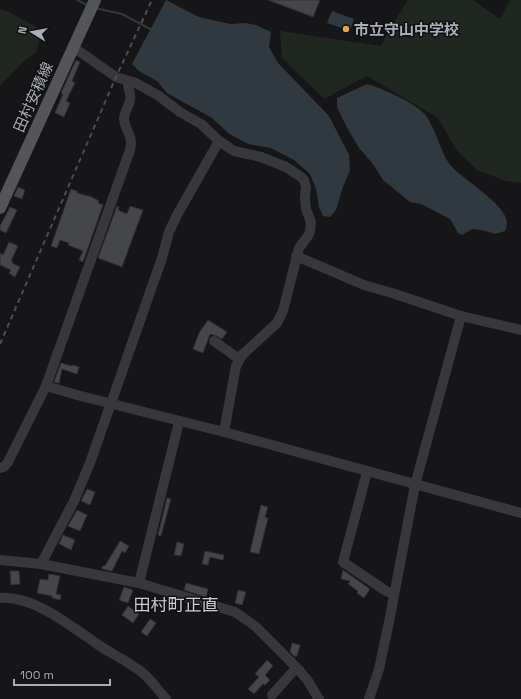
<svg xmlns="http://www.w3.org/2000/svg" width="521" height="699" font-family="'Space Grotesk','Noto Sans JP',sans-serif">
<rect width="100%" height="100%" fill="#161618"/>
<g fill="#202721">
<polygon points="408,0 473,0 500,19 510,0 521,0 521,183 506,181 477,170 457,151 438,118 367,76 324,99 282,58 280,31 381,46 391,27"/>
<polygon points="0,9 9,12 42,30 36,52 23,62 0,86"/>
</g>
<g fill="#30393f">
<polygon points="166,0 199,17 230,24 245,23 256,25 271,32 269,47 278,63 329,116 349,155 350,170 343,187 336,210 330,217 323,216 319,207 316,189 310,174 294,160 271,148 248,144 228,133 212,118 167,93 157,81 139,71 132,64"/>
<polygon points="332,11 354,19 350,31 327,23"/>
<path d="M 367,84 C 383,89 406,99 419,109 C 437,122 438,154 454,169 C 466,181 505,204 507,222 C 507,225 506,229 505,231 L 495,234 L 482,230 L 472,229 L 462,235 L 458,233 L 450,219 L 421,204 L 410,202 L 383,180 L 373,164 L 359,148 L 346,126 L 337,107 L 337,98 Z"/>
</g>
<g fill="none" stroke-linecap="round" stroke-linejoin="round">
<g stroke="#30393f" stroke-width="2">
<polyline points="77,0 87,5"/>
<polyline points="95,8 122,14 152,30"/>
</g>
</g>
<g fill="#45464a" stroke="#303033">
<polygon points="268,0 320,0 313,17"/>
<polygon points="76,60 80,62 72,81 75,83 66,101 70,103 64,117 55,113 63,94 61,93"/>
<polygon points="18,187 25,190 22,199 14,196"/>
<polygon points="71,189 77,191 77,193 92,197 99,201 98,203 103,205 83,262 79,260 83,251 68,245 69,243 60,240 57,248 51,246"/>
<polygon points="117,206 119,207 118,210 127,214 130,206 143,210 122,267 98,258"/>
<polygon points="10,207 17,210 6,233 0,230 0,226"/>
<polygon points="9,242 18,246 11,261 13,262 12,263 20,267 15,277 9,273 11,270 0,265 0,253 3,255"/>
<polygon points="208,320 227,332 222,339 217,336 210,334 203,353 193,349 199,333"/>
<polygon points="61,363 72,366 73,365 79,367 77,374 62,369 59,383 54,382"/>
<polygon points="87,489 95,492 90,505 81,501"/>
<polygon points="167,498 171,499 161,536 158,535"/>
<polygon points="261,505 268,507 265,517 268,518 259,554 250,552"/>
<polygon points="77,510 87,515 80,531 68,526"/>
<polygon points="63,535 75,540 71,550 59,544"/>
<polygon points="120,541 129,546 125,553 122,551 112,571 102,569 102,566 105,566"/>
<polygon points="177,542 184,544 181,556 174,555"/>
<polygon points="205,551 224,555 223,560 210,557 208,565 202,564"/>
<polygon points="343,570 370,589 364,598 357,593 358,591 348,584 350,581 341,579"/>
<polygon points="10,571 19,571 20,584 11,585"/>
<polygon points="49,574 60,576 56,594 61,595 60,600 52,598 52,596 37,593 40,579 48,580"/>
<polygon points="186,583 208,589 206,597 184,590"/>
<polygon points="124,587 133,590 128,603 119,600"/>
<polygon points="238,590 246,592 242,605 235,603"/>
<polygon points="128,606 139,614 133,623 122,615"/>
<polygon points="150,619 156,623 147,636 141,632"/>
<polygon points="292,643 300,645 297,656 294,656 290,652"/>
<polygon points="267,660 273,666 265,675 270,680 265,685 263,684 254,694 248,689 259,677 255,674"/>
</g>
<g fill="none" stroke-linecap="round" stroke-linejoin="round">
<g stroke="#37383c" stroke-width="10">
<polyline points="73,47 116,77 136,83 159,96 180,112 201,124 219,141 234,151 261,157 286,167 301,177 304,180 306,187 305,198 306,209 311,222 310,231 308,236 299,248 283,311 277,323 242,355 236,366 224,432"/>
<polyline points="296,256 364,285 395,294 461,316 521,330"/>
<polyline points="214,341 239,359"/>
<path d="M 46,386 L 130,150 C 134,136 125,131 124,119 C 124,112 129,107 130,100 C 132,94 127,88 128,82"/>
<polyline points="0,468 4,467 8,462 46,386 77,395 224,432 521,513"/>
<polyline points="367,472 343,562 386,591 394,594"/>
<polyline points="0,560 41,564 139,583 235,612 255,626 299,670 308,681 319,699"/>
<polyline points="41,564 74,501 90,463 162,258 169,232 177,215 219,141"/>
<polyline points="139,583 179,422"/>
<path d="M 0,598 C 34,595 73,628 100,646 C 114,655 131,663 144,674 C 152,681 159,691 166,699"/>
<polyline points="272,695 296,668"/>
<polyline points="369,699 379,669 389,622 415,485 461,316"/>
</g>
<polyline stroke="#54555b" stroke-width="12" points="0,208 95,0"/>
<polyline stroke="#4c4e53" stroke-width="2" stroke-dasharray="5 4" stroke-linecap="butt" points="0,344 116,77 152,0"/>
</g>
<circle fill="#e2a644" stroke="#111113" stroke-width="1.5" cx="346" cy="29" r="4"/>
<g text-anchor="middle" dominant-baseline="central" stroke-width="3" stroke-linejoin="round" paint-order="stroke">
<g font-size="15" font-weight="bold" fill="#a9aeb6" stroke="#111113" text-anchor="start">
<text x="354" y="29">市立守山中学校</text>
</g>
<g font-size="15" fill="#a9aeb6" stroke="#111113">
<text transform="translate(33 97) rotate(-66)">田村安積線</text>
</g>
<g font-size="17" fill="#cacdd3" stroke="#111113">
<text x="176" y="605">田村町正直</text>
</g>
</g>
<g transform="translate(32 32) rotate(281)" stroke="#111113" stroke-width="3" paint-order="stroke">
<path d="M0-3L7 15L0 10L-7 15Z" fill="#a9aeb6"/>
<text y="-6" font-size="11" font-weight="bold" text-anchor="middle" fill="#a9aeb6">N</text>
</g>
<path d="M14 679v6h96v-6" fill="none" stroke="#a9aeb6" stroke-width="2"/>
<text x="20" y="679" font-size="12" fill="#a9aeb6" stroke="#111113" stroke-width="3" paint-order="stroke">100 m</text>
</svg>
